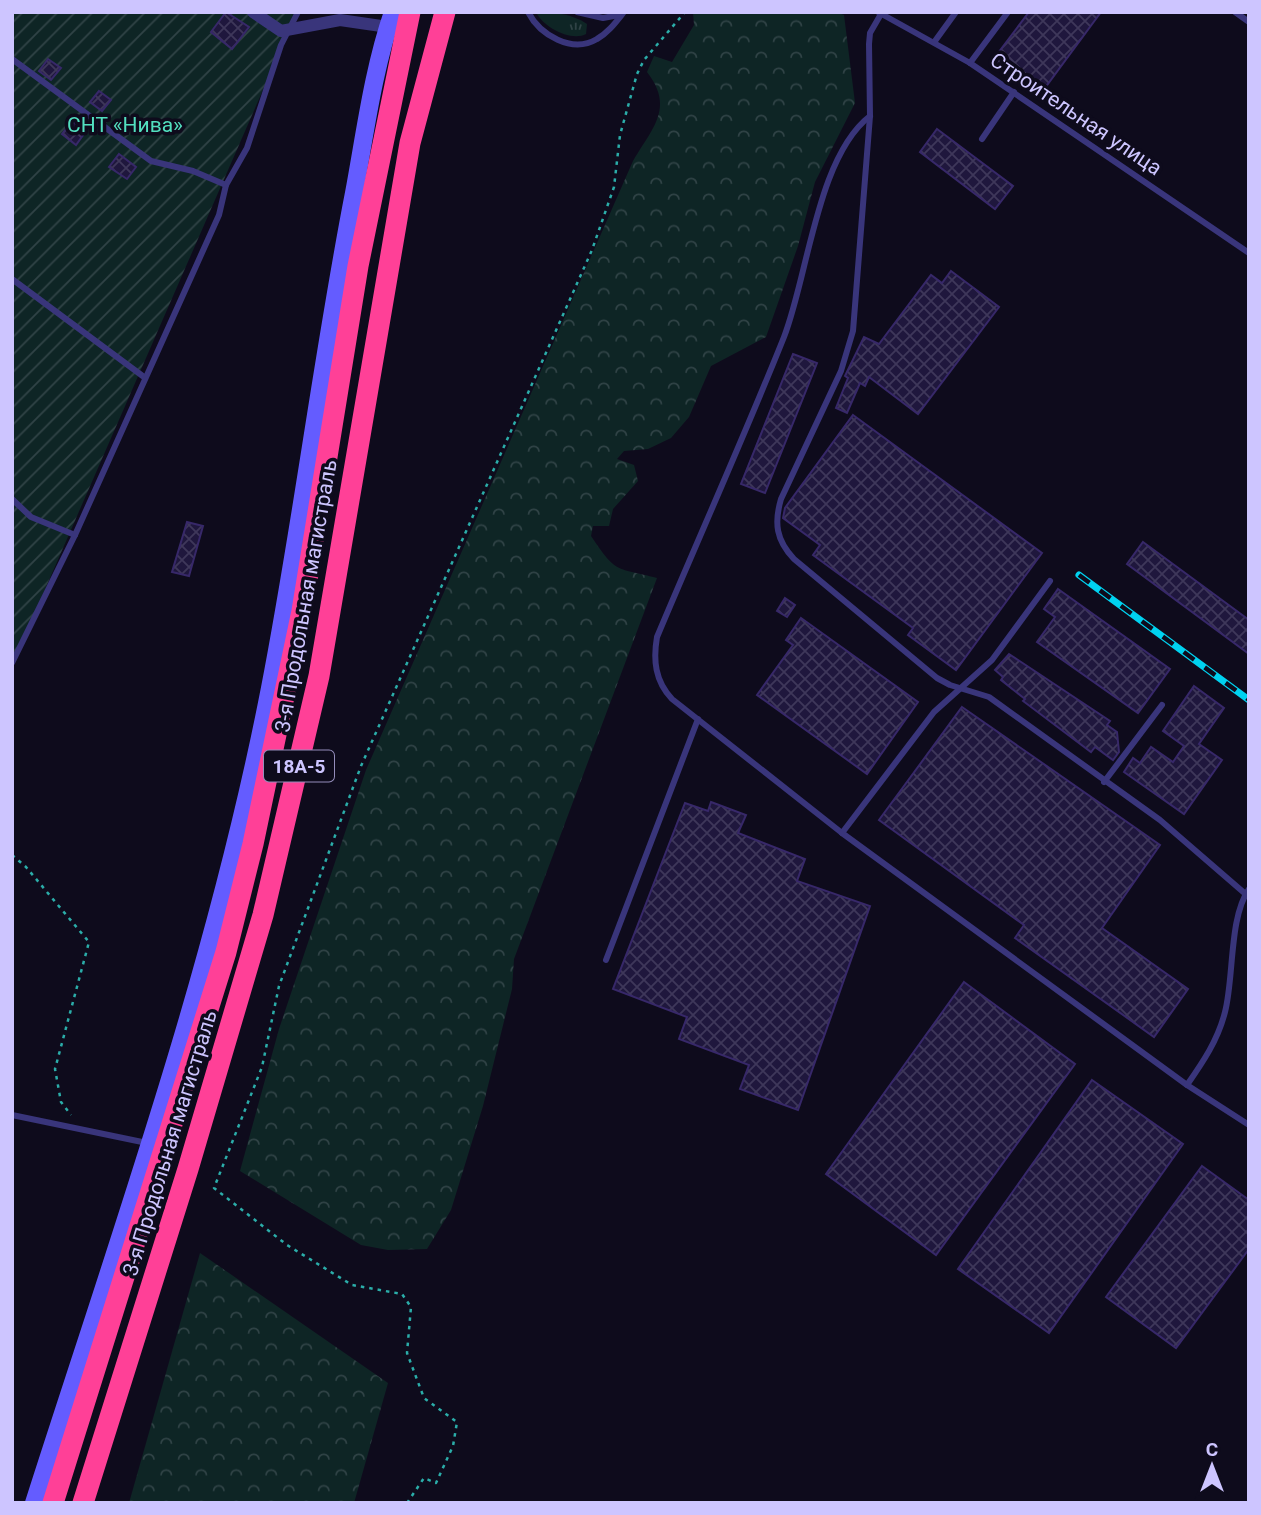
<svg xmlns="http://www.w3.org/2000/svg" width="1261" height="1515" font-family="Roboto,sans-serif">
<defs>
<pattern id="grass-tufts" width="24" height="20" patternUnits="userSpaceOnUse" patternTransform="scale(1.75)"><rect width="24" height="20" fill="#0e2525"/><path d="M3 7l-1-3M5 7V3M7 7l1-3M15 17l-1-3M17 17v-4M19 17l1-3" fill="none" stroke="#304346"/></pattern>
<pattern id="forest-crowns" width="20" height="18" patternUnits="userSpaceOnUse" patternTransform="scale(1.75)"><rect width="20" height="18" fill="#0e2525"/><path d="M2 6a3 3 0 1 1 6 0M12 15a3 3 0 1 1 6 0" fill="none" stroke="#304346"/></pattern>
<pattern id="garden-furrows" width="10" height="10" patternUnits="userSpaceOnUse" patternTransform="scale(1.75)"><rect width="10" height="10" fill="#0e2525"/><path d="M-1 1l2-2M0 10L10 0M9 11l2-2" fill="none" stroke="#304346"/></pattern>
<pattern id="building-cross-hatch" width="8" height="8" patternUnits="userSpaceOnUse" patternTransform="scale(1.75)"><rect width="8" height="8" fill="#1f173d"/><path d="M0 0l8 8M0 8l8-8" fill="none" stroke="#3e375a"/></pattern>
</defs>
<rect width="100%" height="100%" fill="#0e0b1c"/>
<path fill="url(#grass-tufts)" d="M 536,12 C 555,12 572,14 587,24 L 586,34 C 571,42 543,27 536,12 Z"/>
<g fill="url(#forest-crowns)">
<path d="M 693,12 L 836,12 L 844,15 L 855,103 L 815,182 L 798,246 L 766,337 L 711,366 L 689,417 L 671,438 L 648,449 L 624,451 L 617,459 L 634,465 L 638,481 L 613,509 L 609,526 L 593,526 L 591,536 C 617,575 616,567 657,578 L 514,959 L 512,989 L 483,1106 L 451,1210 L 427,1249 L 388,1250 L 361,1245 L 240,1171 L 279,1029 L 366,770 L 633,161 C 652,128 675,108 647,72 L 654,56 L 672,62 L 694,25 Z"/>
<polygon points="200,1253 388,1383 354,1503 129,1503"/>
</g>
<polygon fill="url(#garden-furrows)" points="12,12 297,12 12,665"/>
<g fill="url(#building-cross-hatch)" stroke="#372869" stroke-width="2">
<polygon points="226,12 249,27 232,49 211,32"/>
<polygon points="1029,12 1101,12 1039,96 992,61"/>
<polygon points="48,59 61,68 51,80 39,71"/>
<polygon points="99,91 111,100 102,111 90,102"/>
<polygon points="72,121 86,131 76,145 62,134"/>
<polygon points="937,129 1013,186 995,209 920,152"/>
<polygon points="119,154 136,167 127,179 109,167"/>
<polygon points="951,271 999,307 918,414 869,377 865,386 860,383 847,413 836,408 848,378 845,376 864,337 879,344 931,275 942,283"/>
<polygon points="793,354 817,363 765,493 741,484"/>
<polygon points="853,415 1042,553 956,670 908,635 913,628 813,555 820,545 783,518 785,508"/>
<polygon points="187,522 203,526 189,576 172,572"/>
<polygon points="1143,542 1249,620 1249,654 1127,564"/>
<polygon points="1058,589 1170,669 1138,713 1037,642 1055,617 1044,609"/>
<polygon points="785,598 795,605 787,617 777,611"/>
<polygon points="801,618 918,702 867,774 757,695 793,645 786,640"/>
<polygon points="1009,654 1110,721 1107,725 1117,732 1119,752 1113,760 1095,747 1091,752 1023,701 1025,699 1001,680 1003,677 995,670"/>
<polygon points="1194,686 1224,708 1199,744 1222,760 1184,814 1124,772 1133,758 1140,763 1151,747 1173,762 1184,746 1163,731"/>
<polygon points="962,707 1160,845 1102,928 1188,989 1154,1037 1015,938 1024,925 879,820"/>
<polygon points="711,802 746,815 738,833 805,859 797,881 870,906 798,1110 740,1089 749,1065 679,1039 687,1017 613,989 685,803 708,811"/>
<polygon points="964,982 1075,1064 936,1255 826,1174"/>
<polygon points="1092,1080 1183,1144 1049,1333 958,1269"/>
<polygon points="1202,1166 1249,1200 1249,1249 1176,1348 1106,1297"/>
</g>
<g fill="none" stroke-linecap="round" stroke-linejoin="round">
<g stroke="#2bada9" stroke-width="2.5" stroke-dasharray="3.5 5" stroke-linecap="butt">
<polyline points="12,855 26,867 89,942 55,1069 61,1102 71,1115"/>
<polyline points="407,1503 424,1478 436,1483 453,1446 457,1422 424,1398 407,1353 411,1307 402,1294 352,1285 287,1245 214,1188 262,1067 279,986 361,766 592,250 614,187 620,135 637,74 644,60 685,12"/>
</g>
<g stroke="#39357b" stroke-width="6">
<path d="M 528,12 C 540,35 572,54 597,39 C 608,33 616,22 624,12"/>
<polyline points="577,12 603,18 619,15"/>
<polyline points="878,12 970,63 1249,253"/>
<polyline points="1235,12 1249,22"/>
<path d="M 881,14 L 870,33 L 869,44 L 870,116 L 853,331 L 841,371 L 781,499 C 774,523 776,540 794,559 L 937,678 L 950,685 L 989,697 L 1160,820 L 1249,897"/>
<polyline points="935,41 956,12"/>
<polyline points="12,59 151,161 193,171 226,185"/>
<polyline points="970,63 1008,12"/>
<path d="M 870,116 C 817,157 808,276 784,337 C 744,437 699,537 657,637 C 653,660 655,681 672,699 L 842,833 L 1187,1085 L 1249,1125"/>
<polyline points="982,139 1014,92"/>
<polyline points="12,279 144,377"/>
<polyline points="12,499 31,517 75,535"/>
<polyline points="12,663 75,535 219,215 226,185 247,148 281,45 298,12"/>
<polyline points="1104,782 1162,705"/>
<polyline points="842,833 934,712 992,660 1050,581"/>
<polyline points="606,960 698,719"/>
<path d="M 1187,1085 C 1203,1062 1218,1040 1225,1012 C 1234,978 1229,917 1249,889"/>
<polyline points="12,1115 147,1143"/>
</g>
<polyline stroke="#39357b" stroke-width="12" points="253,12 281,31 340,20 388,27"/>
<path stroke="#645cff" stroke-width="18" d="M 34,1503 C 120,1234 216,966 270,688 C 302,523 322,357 354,193 C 365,134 373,70 393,12"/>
<g stroke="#ff4097" stroke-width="21">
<polyline points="53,1503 226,952 253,844 302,611 358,266 410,12"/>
<polyline points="83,1503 188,1169 263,915 319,676 410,143 445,12"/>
</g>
<g stroke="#00d2f0" stroke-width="7">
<polyline id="rail" points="1079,575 1249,700"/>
</g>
<use href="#rail" stroke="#0e0b1c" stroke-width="4.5" stroke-dasharray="13" stroke-linecap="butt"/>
</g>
<g text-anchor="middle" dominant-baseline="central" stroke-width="7" stroke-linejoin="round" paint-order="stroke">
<rect fill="#0e0b1c" stroke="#948dbb" stroke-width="2" x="264" y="750.5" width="70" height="31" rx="5"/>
<g font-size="19" font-weight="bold" fill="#cdc5ff">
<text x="299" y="766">18А-5</text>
</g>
<g font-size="21" fill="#cdc5ff" stroke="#0e0b1c">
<text transform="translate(1076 114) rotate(34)">Строительная улица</text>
<text transform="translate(306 596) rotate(-80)">3-я Продольная магистраль</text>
<text transform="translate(170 1143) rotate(-73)">3-я Продольная магистраль</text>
</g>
<g font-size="21" fill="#52dfbf" stroke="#0e0b1c">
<text x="125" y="125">СНТ «Нива»</text>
</g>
</g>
<rect width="1261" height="1515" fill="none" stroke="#cdc5ff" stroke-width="28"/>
<g transform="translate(1212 1466)" stroke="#0e0b1c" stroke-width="5" paint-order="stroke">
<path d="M0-5L12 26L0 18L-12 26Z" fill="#cdc5ff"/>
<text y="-10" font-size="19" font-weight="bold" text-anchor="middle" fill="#cdc5ff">С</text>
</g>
</svg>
